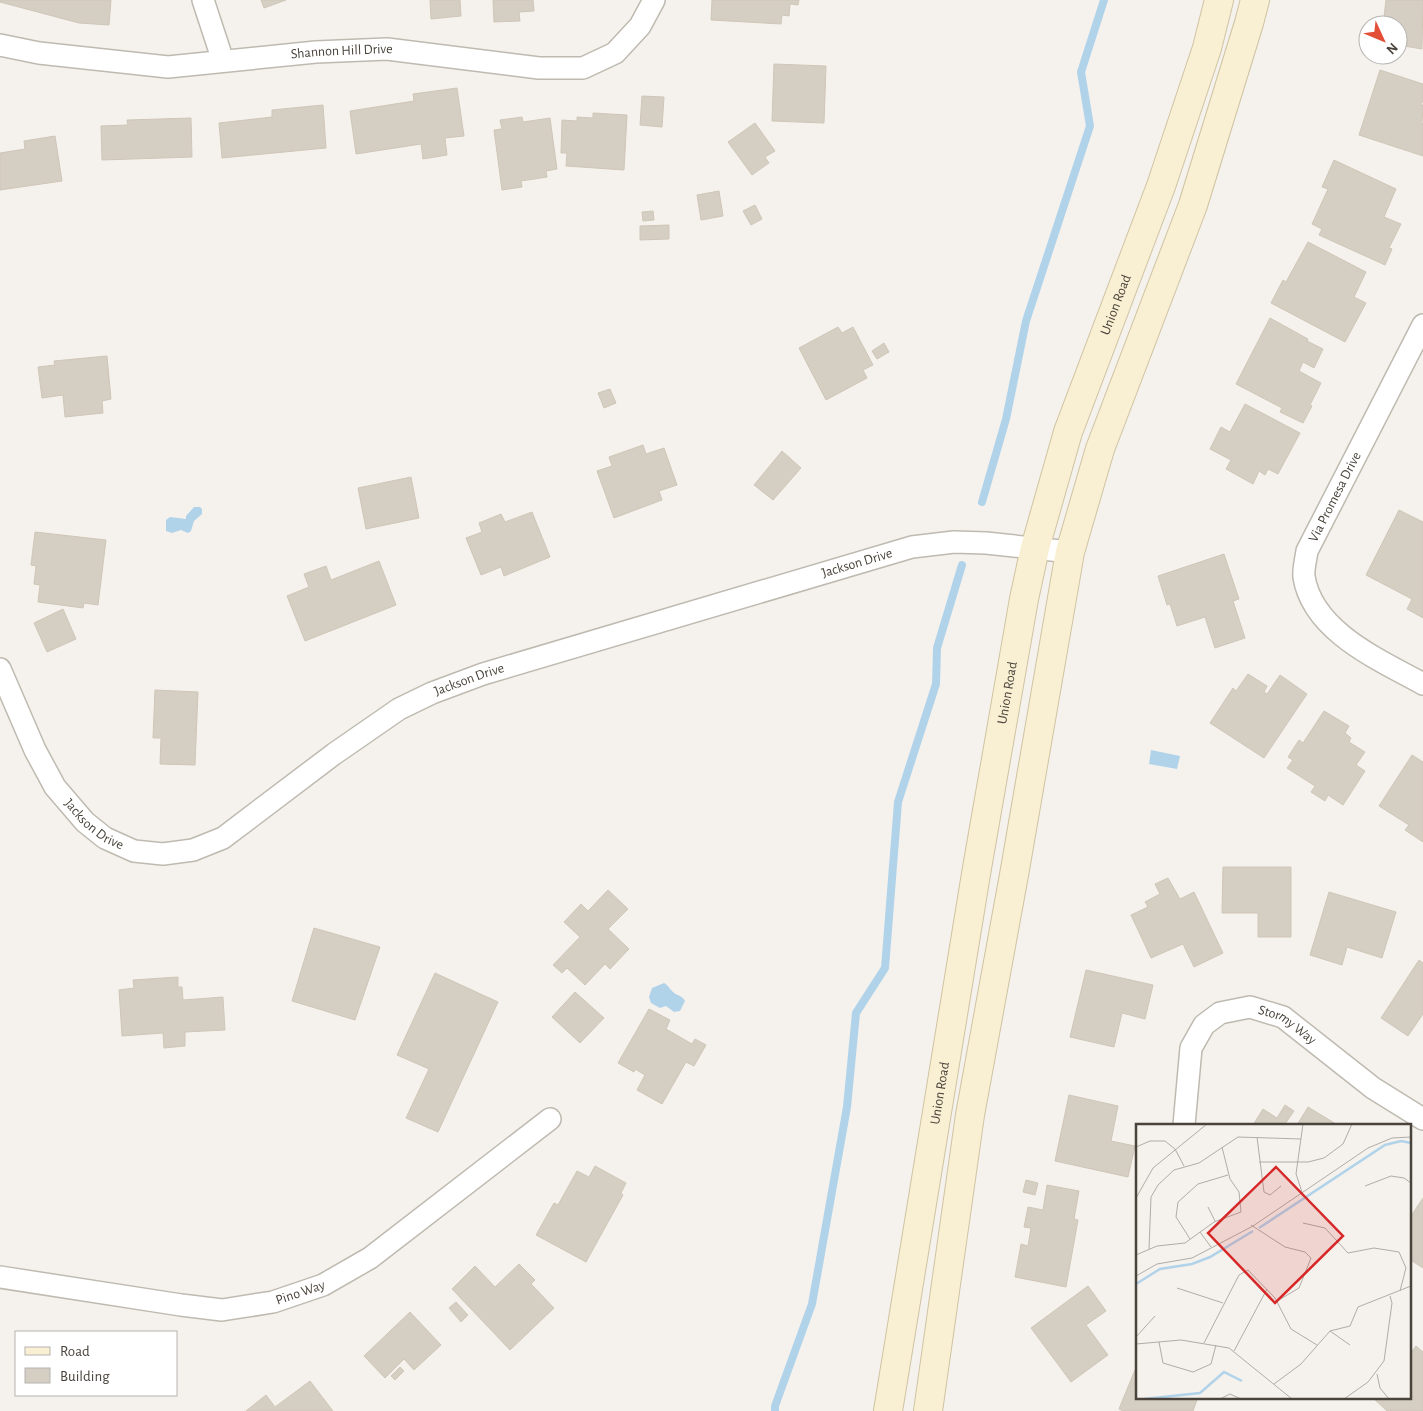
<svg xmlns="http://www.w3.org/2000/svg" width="1423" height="1411" font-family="'Alegreya Sans',sans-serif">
<rect width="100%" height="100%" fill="#f5f2ed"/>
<g fill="#b1d3ea">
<polygon points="194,507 200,507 202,509 202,514 194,521 191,531 188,533 181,530 172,533 166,531 166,520 170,517 186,519 186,516"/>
<polygon points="1151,750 1180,756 1177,769 1149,764"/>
<path d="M 664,983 C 668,985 669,988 673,992 C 677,996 682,995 685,1001 L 680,1011 L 674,1012 L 666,1006 L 660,1008 L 651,1003 L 649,997 L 652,988 Z"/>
</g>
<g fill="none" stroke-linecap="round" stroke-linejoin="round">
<g stroke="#b1d3ea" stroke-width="8">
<polyline points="982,502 1006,419 1026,321 1090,126 1081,72 1104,0"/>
<polyline points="775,1411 775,1406 812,1304 847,1107 856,1013 885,968 898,802 936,684 937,648 962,565"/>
</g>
</g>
<g fill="#d5cec3" stroke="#cfc6b7">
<polygon points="0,0 111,0 109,25 79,23 0,2"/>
<polygon points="261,0 286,0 264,8"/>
<polygon points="430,0 460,0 461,16 431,19"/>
<polygon points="493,0 533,0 534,11 519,12 520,21 494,22"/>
<polygon points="712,0 799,0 798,5 790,4 789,16 782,15 781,24 711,20"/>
<polygon points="1386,0 1423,0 1422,49 1398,45 1398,25 1383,25"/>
<polygon points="774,64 826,66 824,123 772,121"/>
<polygon points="1380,70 1423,84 1423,100 1421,105 1423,105 1422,123 1423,124 1423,156 1359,135"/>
<polygon points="457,88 464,136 445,138 447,155 423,159 421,144 356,154 350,111 414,101 413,94"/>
<polygon points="642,96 664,97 662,127 640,125"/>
<polygon points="323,105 326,148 222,158 219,123 272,117 272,110"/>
<polygon points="593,113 627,115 624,170 566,166 567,153 561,153 562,120 577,121 577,117 593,118"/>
<polygon points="522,117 523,122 550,118 557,169 546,171 547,177 521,181 522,187 502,190 494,130 502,129 500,120"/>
<polygon points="191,118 192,157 102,160 101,126 128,125 127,120"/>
<polygon points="755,123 775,151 765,157 769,163 752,175 728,142"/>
<polygon points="55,136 62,181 0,190 0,153 25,149 24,141"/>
<polygon points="1334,160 1396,189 1384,217 1401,224 1389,248 1392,249 1385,265 1319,235 1322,229 1312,224 1328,189 1322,187"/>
<polygon points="719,191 723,216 701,220 697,195"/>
<polygon points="755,205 762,219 751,225 743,211"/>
<polygon points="653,211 654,220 643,221 642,212"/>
<polygon points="669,225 669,239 640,240 640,226"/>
<polygon points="1308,242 1366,272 1354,297 1366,303 1345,342 1271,303 1283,280 1286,282"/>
<polygon points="1270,318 1308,339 1307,341 1323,349 1314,368 1303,362 1299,371 1321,383 1310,405 1312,406 1303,423 1280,412 1282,408 1236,384"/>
<polygon points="838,327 842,333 853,327 873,365 863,370 867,378 826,400 799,348"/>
<polygon points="884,343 889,352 877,359 872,351"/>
<polygon points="107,356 111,399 102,401 103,413 65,417 63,395 42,398 38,367 55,365 54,361"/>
<polygon points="610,389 616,403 604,408 598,393"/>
<polygon points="1245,404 1300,433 1278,474 1268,469 1265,475 1259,471 1253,484 1226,469 1231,460 1210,449 1221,427 1230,432"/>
<polygon points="643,445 646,454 664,448 677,485 659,491 662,500 614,518 597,471 612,466 609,457"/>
<polygon points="782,451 801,468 773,500 754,485"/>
<polygon points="411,477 419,518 366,529 358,488"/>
<polygon points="1399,510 1423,522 1423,618 1407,609 1412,599 1366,575"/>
<polygon points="532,512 550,557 504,576 501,567 481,575 466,538 482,532 479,523 501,514 505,522"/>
<polygon points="35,532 106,540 98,605 84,603 83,608 38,602 40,585 34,584 36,566 31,565"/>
<polygon points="1224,554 1239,599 1233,601 1245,638 1215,648 1205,617 1177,626 1170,604 1167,605 1158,576"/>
<polygon points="379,561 396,605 305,641 287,596 309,587 304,574 326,566 331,580"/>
<polygon points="63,609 76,639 47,652 34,623"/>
<polygon points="1248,674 1267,686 1264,692 1267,694 1280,675 1307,694 1264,758 1210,723 1233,688 1236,691"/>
<polygon points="155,690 198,692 195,765 160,764 161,738 153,738"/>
<polygon points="1324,711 1349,726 1345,733 1351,738 1349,742 1365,752 1356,765 1365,771 1343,805 1328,795 1325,801 1311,792 1315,786 1287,768 1293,760 1288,757 1299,740 1303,743"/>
<polygon points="1412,755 1423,762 1423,842 1405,830 1409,825 1379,806"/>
<polygon points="1223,867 1291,867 1291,937 1258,937 1258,913 1222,913"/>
<polygon points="1168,878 1180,899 1194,892 1223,953 1194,967 1183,944 1151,958 1131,915 1148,907 1145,902 1160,894 1155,884"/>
<polygon points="608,890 628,909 608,929 629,949 610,969 605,964 585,985 567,968 562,973 553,965 580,937 564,922 581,904 588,911"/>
<polygon points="1329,892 1396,912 1382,958 1347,947 1342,965 1310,955"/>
<polygon points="314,928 380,947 355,1020 292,1001"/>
<polygon points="1419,960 1423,963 1423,1014 1408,1036 1381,1018"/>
<polygon points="1086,970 1153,985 1145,1019 1122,1013 1114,1047 1070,1037"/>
<polygon points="435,973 498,1002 438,1132 406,1118 429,1069 397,1055"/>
<polygon points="178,977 178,987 182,987 183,1000 223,997 225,1030 185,1032 185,1046 164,1048 163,1033 122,1036 119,990 134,988 133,980"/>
<polygon points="575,992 604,1018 580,1043 552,1017"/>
<polygon points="649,1009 670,1020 666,1029 692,1044 695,1039 706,1045 694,1066 686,1062 662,1104 637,1090 645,1075 635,1069 634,1072 618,1063"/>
<polygon points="1069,1095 1118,1106 1111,1141 1135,1146 1128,1177 1055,1161"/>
<polygon points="1285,1105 1294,1111 1285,1124 1287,1125 1253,1125 1263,1109 1277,1118"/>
<polygon points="1308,1107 1336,1124 1336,1125 1297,1125"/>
<polygon points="595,1166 626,1183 621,1193 623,1195 586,1262 536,1235 554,1203 558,1205 577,1171 589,1177"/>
<polygon points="1026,1180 1038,1183 1035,1195 1023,1192"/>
<polygon points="1047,1185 1079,1191 1074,1219 1078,1220 1066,1287 1015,1277 1021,1244 1028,1246 1031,1228 1024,1227 1028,1207 1043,1210"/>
<polygon points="1423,1198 1423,1268 1409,1259 1409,1219"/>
<polygon points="519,1264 535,1280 531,1284 554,1308 510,1350 452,1289 475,1266 495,1287"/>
<polygon points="1088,1286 1106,1311 1086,1325 1108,1355 1071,1382 1031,1328"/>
<polygon points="456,1302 468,1315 461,1322 449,1308"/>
<polygon points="410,1312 441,1345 414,1370 404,1359 385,1378 364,1356"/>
<polygon points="1416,1346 1423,1352 1423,1411 1387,1411 1372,1397 1409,1397 1409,1355"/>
<polygon points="1137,1365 1137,1397 1198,1397 1193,1411 1123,1411 1119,1409"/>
<polygon points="400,1367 404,1371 395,1380 391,1376"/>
<polygon points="310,1381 333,1411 246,1411 266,1395 275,1407"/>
</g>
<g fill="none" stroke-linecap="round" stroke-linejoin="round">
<g stroke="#bfbab0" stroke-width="24">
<g id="street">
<polyline points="203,0 223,61"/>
<path id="s1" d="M 0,45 L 39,53 L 168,67 L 316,52 L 387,49 L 539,68 L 583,68 L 615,53 L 640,26 L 654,0"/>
<path d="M 1423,325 L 1307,551 C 1306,559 1303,569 1304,577 C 1313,632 1380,660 1423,684"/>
<path id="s2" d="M 0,669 L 35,750 L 55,787 L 85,822 L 105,838 L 134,851 L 163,854 L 193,850 L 223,838 L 334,754 L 399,709 L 432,693 L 483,674 L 912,547 L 954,542 L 986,543 L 1070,552"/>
<path id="s3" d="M 1184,1125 L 1191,1048 L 1204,1025 L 1220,1013 L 1250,1007 L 1283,1017 L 1373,1088 L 1423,1119"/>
<path id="s4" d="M 0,1277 L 181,1305 L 222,1310 L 273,1302 L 323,1285 L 370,1258 L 550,1119"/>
</g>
</g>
<g stroke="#cfc3a2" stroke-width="30">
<g id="secondary">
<path id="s5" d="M 888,1411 L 977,868 L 1024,599 L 1035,548 L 1068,432 L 1161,186 L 1207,48 L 1219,0"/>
<polyline points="928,1411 970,1115 1014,875 1070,552 1100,449 1193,205 1249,23 1255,0"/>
</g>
</g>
<use href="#street" stroke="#fff" stroke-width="21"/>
<use href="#secondary" stroke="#f9efd2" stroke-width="28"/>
</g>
<g text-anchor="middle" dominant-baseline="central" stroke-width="4.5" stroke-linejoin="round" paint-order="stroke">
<g font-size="14" fill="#49433b" stroke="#fff">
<text stroke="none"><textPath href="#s1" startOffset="344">Shannon Hill Drive</textPath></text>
<text stroke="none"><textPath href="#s5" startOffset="1132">Union Road</textPath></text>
<text transform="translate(1335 497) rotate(-63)">Via Promesa Drive</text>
<text stroke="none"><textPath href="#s2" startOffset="1025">Jackson Drive</textPath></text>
<text stroke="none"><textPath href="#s2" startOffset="620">Jackson Drive</textPath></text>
<text stroke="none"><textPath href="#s5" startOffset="728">Union Road</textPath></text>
<text stroke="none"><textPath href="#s2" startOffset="185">Jackson Drive</textPath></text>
<text stroke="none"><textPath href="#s3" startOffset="196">Stormy Way</textPath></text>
<text stroke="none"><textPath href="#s5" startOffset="322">Union Road</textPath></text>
<text stroke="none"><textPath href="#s4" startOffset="305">Pino Way</textPath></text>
</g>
</g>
<g transform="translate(1136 1124)">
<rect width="275" height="275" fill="#f5f2ed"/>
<path fill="none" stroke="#b1d3ea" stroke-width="2.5" d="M 123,104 L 249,21 L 265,17 L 275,19M 0,160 L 24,145 L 56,140 L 74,133 L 117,107M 8,275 L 64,269 L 88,248 L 106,257"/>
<path fill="none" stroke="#b0aca6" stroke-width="1" d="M 121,13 L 128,68 L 134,71 L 145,62M 0,23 L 14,17 L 29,17 L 39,25 L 48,42M 123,38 L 172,38 L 188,34 L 207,20 L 216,0M 229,62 L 255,52 L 268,54 L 275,59M 166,68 L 160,50 L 167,0M 0,74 L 17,44 L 71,0M 72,83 L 79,97M 167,99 L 189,104 L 212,129 L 238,124 L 263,128 L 270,144 L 264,167M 115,101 L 149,123 L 169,128 L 175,134 L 163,164 L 141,177M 64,108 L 75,123M 54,115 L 40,93 L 42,78 L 62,60 L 92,51M 13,125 L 15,73 L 22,61 L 38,46 L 63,39 L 102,13 L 165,15M 0,131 L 21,122 L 49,119 L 78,98 L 105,88 L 103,68 L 94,55 L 86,23M 0,152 L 21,140 L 56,134 L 117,102 L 232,24 L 256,14 L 275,13M 41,164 L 87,179M 194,207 L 214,221M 0,213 L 19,192M 23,218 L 27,239 L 57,248 L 75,240 L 80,221M 68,219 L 103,151 L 112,146 L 139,174 L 155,205 L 181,221M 0,220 L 45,216 L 93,224 L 156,275M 98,227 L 131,165M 241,250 L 244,264 L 253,275M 138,260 L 165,240 L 194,207 L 214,202 L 222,183 L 275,162M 84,275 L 94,270 L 105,275M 208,275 L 232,258 L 248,237 L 256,179 L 254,172"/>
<path fill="#d62828" fill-opacity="0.15" stroke="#d62828" stroke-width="2.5" d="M 140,43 L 207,112 L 139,179 L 72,109 Z"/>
<rect width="275" height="275" fill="none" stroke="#49433b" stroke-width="2.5"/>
</g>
<rect x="15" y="1331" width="162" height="65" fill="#ffffff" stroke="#b6b4b1"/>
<rect x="25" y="1347" width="25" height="8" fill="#f9efd2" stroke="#b6b4b1"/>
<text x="60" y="1356" font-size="15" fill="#49433b">Road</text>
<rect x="25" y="1368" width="25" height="15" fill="#d5cec3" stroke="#b6b4b1"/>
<text x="60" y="1381" font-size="15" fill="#49433b">Building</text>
<g transform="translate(1383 40) rotate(134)"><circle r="24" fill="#ffffff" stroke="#b6b4b1"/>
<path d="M0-4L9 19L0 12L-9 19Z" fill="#e34e36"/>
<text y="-8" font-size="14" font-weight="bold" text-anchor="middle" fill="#49433b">N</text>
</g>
</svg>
